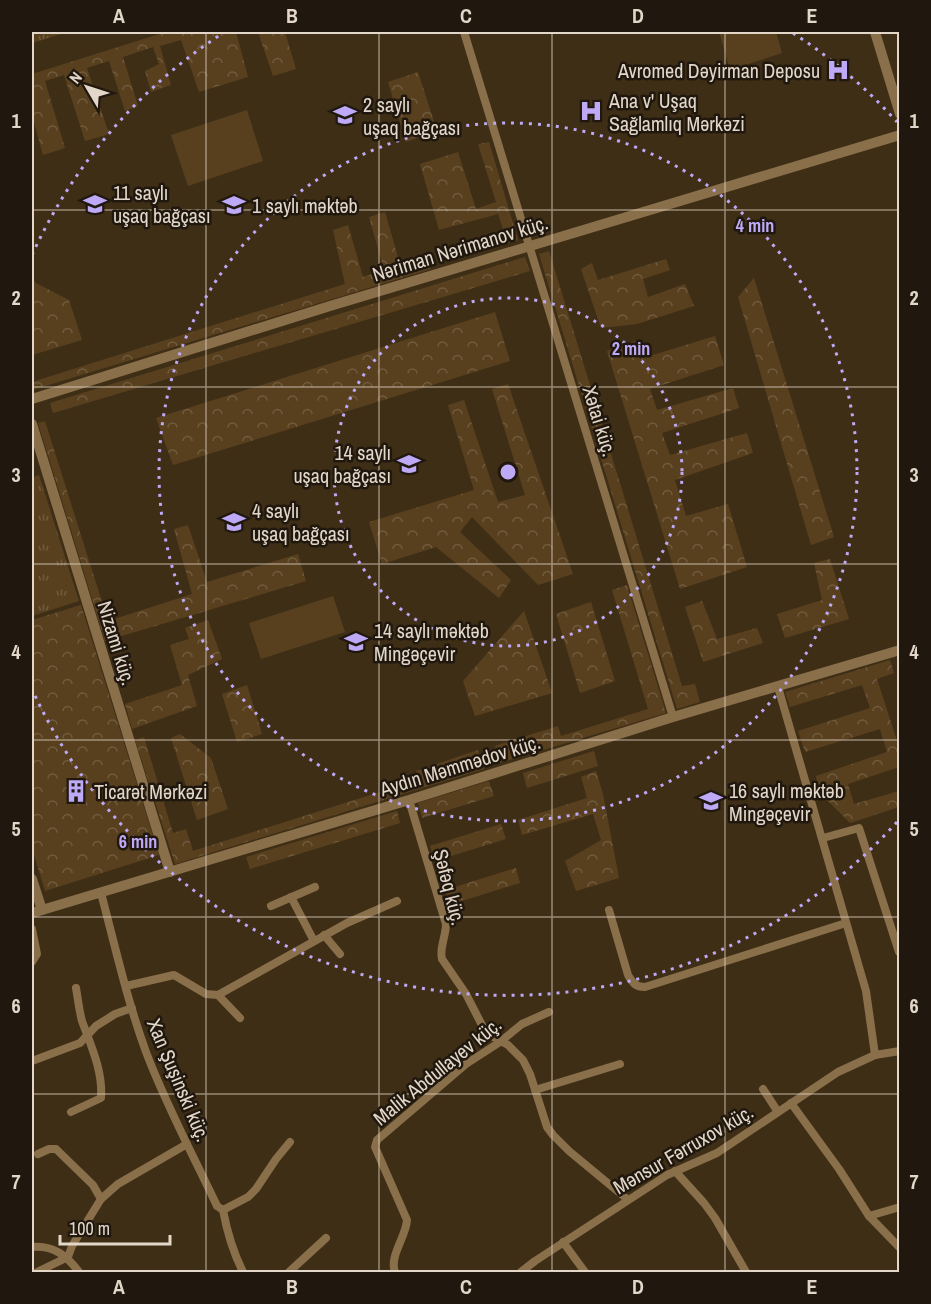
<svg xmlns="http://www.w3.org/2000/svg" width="931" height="1304" font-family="'Archivo Narrow',sans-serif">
<defs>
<pattern id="forest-crowns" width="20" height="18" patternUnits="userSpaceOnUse" patternTransform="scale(1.5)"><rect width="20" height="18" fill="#58401f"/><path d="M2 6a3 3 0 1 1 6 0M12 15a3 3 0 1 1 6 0" fill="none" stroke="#705b3e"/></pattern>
<pattern id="park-tufts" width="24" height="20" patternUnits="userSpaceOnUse" patternTransform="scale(1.5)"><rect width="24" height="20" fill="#58401f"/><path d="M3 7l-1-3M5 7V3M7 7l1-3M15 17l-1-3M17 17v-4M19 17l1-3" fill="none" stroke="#705b3e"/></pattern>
</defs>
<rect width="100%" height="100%" fill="#3f2e16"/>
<g fill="url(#forest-crowns)">
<polygon points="166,32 236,32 248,77 199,92 181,40 160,46 171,85 151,92 145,71 159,64 153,47 123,57 138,106 125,111 109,61 87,68 109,134 85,141 64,75 45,81 65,148 43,155 32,115 32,74"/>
<polygon points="258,32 285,32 296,69 273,76"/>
<polygon points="418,72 437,131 406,142 388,82"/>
<polygon points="489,142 518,240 463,257 451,249 504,231 498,214 439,230 420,164 458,152 476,209 496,202 478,144"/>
<polygon points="385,212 400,264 428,256 431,269 32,390 32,382 345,284 333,230 348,225 363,277 384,270 369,217"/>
<polygon points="549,251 682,686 695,684 700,702 677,709 539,254"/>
<polygon points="525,257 530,271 53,413 50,403"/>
<polygon points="666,259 670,270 643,279 648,297 685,284 694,306 637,324 601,328 581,269 592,263 598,280"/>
<polygon points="32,278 36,283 69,300 82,340 32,355"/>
<polygon points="754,278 834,537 811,545 738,297"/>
<polygon points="495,312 510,361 173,465 156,418"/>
<polygon points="715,336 724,365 650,389 657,410 733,388 739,408 662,433 670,455 747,433 753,453 675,480 686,516 728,504 747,567 680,589 607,351 635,341 640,359"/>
<polygon points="508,384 573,574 538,585 472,517 460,532 511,580 499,598 436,547 382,564 369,522 474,490 448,405 464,400 498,502 525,495 492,389"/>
<polygon points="45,421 108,621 192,594 174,529 188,525 207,582 298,554 306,581 105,641 38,423"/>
<polygon points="830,559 849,619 785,638 777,614 822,600 814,563"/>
<polygon points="627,585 666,713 500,763 495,746 558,726 561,736 648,709 612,590"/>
<polygon points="702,601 717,639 757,628 763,643 703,662 685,607"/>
<polygon points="591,602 615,681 580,693 556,614"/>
<polygon points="81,605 159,855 45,891 32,848 32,620"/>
<polygon points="524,611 552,693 475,716 463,681"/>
<polygon points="208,620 222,659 188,675 197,706 132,729 125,704 182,685 170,645 189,639 185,628"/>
<polygon points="890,660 894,673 877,679 899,747 899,767 848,784 854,804 899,791 899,807 850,823 819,792 816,776 887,752 880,729 805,752 798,731 870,708 862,685 790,707 785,692"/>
<polygon points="247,685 262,734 237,742 222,694"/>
<polygon points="180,734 211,758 228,809 197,820 171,738"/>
<polygon points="144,737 173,833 186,829 193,851 418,780 416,771 478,750 484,769 175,864 135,740"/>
<polygon points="594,751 598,766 527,788 523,773"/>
<polygon points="596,771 603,794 619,878 576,891 565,861 601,840 593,814 522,835 518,820 587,798 581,777"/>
<polygon points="489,781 494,796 422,818 418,803"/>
<polygon points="397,811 400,823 250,869 246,857"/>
<polygon points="501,824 506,839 435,861 430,846"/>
<polygon points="516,868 520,883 449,905 445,890"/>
</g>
<g fill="url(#park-tufts)">
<polygon points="32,32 68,32 32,43"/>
<polygon points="39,475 79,601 32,616 32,478"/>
</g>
<g fill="#58401f">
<polygon points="719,32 776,32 782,53 730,70"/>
<polygon points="247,110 263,161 188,186 171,135"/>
<polygon points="333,596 345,632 261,659 249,623"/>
</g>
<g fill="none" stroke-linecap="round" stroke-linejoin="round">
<g stroke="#8a6f4b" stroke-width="8">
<polyline points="464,32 673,717"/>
<polyline points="778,687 866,991 875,1055"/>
<path d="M 409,800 L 446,924 C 446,936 439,949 442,959 L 466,994 L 486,1033 L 508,1045 L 523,1060 L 530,1074 L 547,1127 L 553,1135 L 569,1151 L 627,1199"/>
<polyline points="823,838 859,828 899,952"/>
<path d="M 101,893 C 115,946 127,1000 146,1052 C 166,1105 193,1155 217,1206 L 223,1210 C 227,1232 233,1252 243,1272"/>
<polyline points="291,897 314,941"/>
<polyline points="271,906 315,887"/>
<path d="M 609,910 L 628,975 C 633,983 635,987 645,987 L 846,923"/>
<polyline points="32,929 37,954 32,962"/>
<polyline points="324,935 340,954"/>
<polyline points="126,986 174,975 206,994 218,995 347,923 397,901"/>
<polyline points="218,995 240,1018"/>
<polyline points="32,1061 80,1043 96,1026 115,1014 132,1008"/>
<polyline points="763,1089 778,1112"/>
<polyline points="535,1090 620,1064"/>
<polyline points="791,1103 839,1169 869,1216 900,1248"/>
<path d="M 71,1112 L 101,1098 C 103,1071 91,1046 82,1021 C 79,1010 78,999 76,988"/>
<polyline points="38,1154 49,1149 56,1149 93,1185 101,1199"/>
<polyline points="675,1171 704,1203 715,1218 746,1272"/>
<polyline points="223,1210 248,1197 256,1189 276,1159 290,1142"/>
<polyline points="869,1216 900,1207"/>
<polyline points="563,1242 585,1272"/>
<path d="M 32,1247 C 54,1245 67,1256 79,1272"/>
<polyline points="37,1272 68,1257 72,1246 101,1199 118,1184 187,1144"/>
<polyline points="289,1272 326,1238"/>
<path d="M 395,1272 C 389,1256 406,1237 407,1220 L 375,1147 L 377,1140 L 466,1064 L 500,1042 L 522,1024 L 549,1012"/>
<polyline points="521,1272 535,1261 667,1175 717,1153 838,1072 875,1055 900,1051"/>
</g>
<g stroke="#8a6f4b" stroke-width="10">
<polyline points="875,32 900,114"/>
<polyline points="32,399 330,306 900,135"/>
<polyline points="32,424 170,872"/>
<polyline points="32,879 42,910"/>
<polyline points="32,913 409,800 673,717 900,650"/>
</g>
</g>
<path fill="none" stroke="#e2d7c9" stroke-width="1.5" stroke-opacity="0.55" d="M 206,32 L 206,1272M 379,32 L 379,1272M 552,32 L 552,1272M 725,32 L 725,1272M 32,210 L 900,210M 32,387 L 900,387M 32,564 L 900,564M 32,740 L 900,740M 32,917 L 900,917M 32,1094 L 900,1094"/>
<g fill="none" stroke="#bda9f5" stroke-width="3" stroke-dasharray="3 6">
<circle cx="508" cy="472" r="174"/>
<circle cx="508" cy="472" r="349"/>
<path d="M897 822A523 523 0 0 1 32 689M32 255A523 523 0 0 1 223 33M793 33A523 523 0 0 1 897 122"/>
</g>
<defs>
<g id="hospital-bare" transform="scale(1.8)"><path d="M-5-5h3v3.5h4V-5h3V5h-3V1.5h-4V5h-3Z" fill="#bda9f5" stroke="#20180e" stroke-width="2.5" paint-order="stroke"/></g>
<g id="school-bare" transform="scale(1.8)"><path d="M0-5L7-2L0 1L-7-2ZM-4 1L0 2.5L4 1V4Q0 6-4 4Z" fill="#bda9f5" stroke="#20180e" stroke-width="2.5" paint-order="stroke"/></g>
<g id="building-bare" transform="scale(1.8)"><path d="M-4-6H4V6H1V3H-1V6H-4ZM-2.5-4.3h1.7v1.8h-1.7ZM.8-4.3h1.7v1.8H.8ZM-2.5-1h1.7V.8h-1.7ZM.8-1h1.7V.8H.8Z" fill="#bda9f5" stroke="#20180e" stroke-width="2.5" paint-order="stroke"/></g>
</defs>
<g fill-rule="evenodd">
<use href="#hospital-bare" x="838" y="70"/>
<use href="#hospital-bare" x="591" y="111"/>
<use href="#school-bare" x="345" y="115"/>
<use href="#school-bare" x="95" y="204"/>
<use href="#school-bare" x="234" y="205"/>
<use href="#school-bare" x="409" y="464"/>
<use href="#school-bare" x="234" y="522"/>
<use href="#school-bare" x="356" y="642"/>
<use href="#building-bare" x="76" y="791"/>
<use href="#school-bare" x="711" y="801"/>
</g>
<g text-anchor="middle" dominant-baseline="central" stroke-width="5" stroke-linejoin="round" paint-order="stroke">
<g font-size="20" fill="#e2d7c9" stroke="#20180e" text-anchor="start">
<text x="820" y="70" text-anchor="end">Avromed Dəyirman Deposu</text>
<text x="609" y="100">Ana v' Uşaq<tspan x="609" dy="23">Sağlamlıq Mərkəzi</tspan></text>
<text x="363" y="104">2 saylı<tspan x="363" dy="23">uşaq bağçası</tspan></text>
<text x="113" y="192">11 saylı<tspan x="113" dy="23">uşaq bağçası</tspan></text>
<text x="252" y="205">1 saylı məktəb</text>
<text x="391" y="452" text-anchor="end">14 saylı<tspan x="391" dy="23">uşaq bağçası</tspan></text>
<text x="252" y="510">4 saylı<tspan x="252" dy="23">uşaq bağçası</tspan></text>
<text x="374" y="630">14 saylı məktəb<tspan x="374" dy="23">Mingəçevir</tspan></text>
<text x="729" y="790">16 saylı məktəb<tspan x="729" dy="23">Mingəçevir</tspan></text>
<text x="94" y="791">Ticarət Mərkəzi</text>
</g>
<g font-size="20" fill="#e2d7c9" stroke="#20180e">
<text transform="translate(460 248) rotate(-17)">Nəriman Nərimanov küç.</text>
<text transform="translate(600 421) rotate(73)">Xətai küç.</text>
<text transform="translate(117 643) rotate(73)">Nizami küç.</text>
<text transform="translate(460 765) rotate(-17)">Aydın Məmmədov küç.</text>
<text transform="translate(450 887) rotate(76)">Şəfəq küç.</text>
<text transform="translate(437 1071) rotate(-39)">Malik Abdullayev küç.</text>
<text transform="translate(179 1080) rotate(67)">Xan Şuşinski küç.</text>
<text transform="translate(683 1149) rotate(-30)">Mənsur Fərruxov küç.</text>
</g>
</g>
<circle cx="508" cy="472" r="9" fill="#bda9f5" stroke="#20180e" stroke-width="3"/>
<g font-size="18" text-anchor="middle" font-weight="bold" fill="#bda9f5" stroke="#20180e" stroke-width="5" stroke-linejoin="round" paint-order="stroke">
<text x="755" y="232">4 min</text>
<text x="631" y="355">2 min</text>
<text x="138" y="848">6 min</text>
</g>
<rect width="931" height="1304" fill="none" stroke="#20180e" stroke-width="66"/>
<g transform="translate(87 87) rotate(309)" stroke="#20180e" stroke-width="4.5" paint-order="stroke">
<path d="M0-4.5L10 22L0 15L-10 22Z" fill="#e2d7c9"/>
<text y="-9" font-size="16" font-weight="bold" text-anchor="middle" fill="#e2d7c9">N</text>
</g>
<path d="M60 1235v9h110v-9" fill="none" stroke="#e2d7c9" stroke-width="3"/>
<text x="69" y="1235" font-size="18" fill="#e2d7c9" stroke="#20180e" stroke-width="4.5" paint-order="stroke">100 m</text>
<rect x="33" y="33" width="865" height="1238" fill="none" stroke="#e2d7c9" stroke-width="2"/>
<g font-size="20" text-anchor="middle" font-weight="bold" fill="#e2d7c9">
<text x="119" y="23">A</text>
<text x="292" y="23">B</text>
<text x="466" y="23">C</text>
<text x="638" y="23">D</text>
<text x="812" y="23">E</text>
<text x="16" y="128">1</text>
<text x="914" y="128">1</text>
<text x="16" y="305">2</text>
<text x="914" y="305">2</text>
<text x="16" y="482">3</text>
<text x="914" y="482">3</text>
<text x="16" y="659">4</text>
<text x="914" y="659">4</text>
<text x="16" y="836">5</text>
<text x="914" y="836">5</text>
<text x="16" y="1013">6</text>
<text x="914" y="1013">6</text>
<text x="16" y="1189">7</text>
<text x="914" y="1189">7</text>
<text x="119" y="1294">A</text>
<text x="292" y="1294">B</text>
<text x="466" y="1294">C</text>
<text x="638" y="1294">D</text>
<text x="812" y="1294">E</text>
</g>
</svg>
